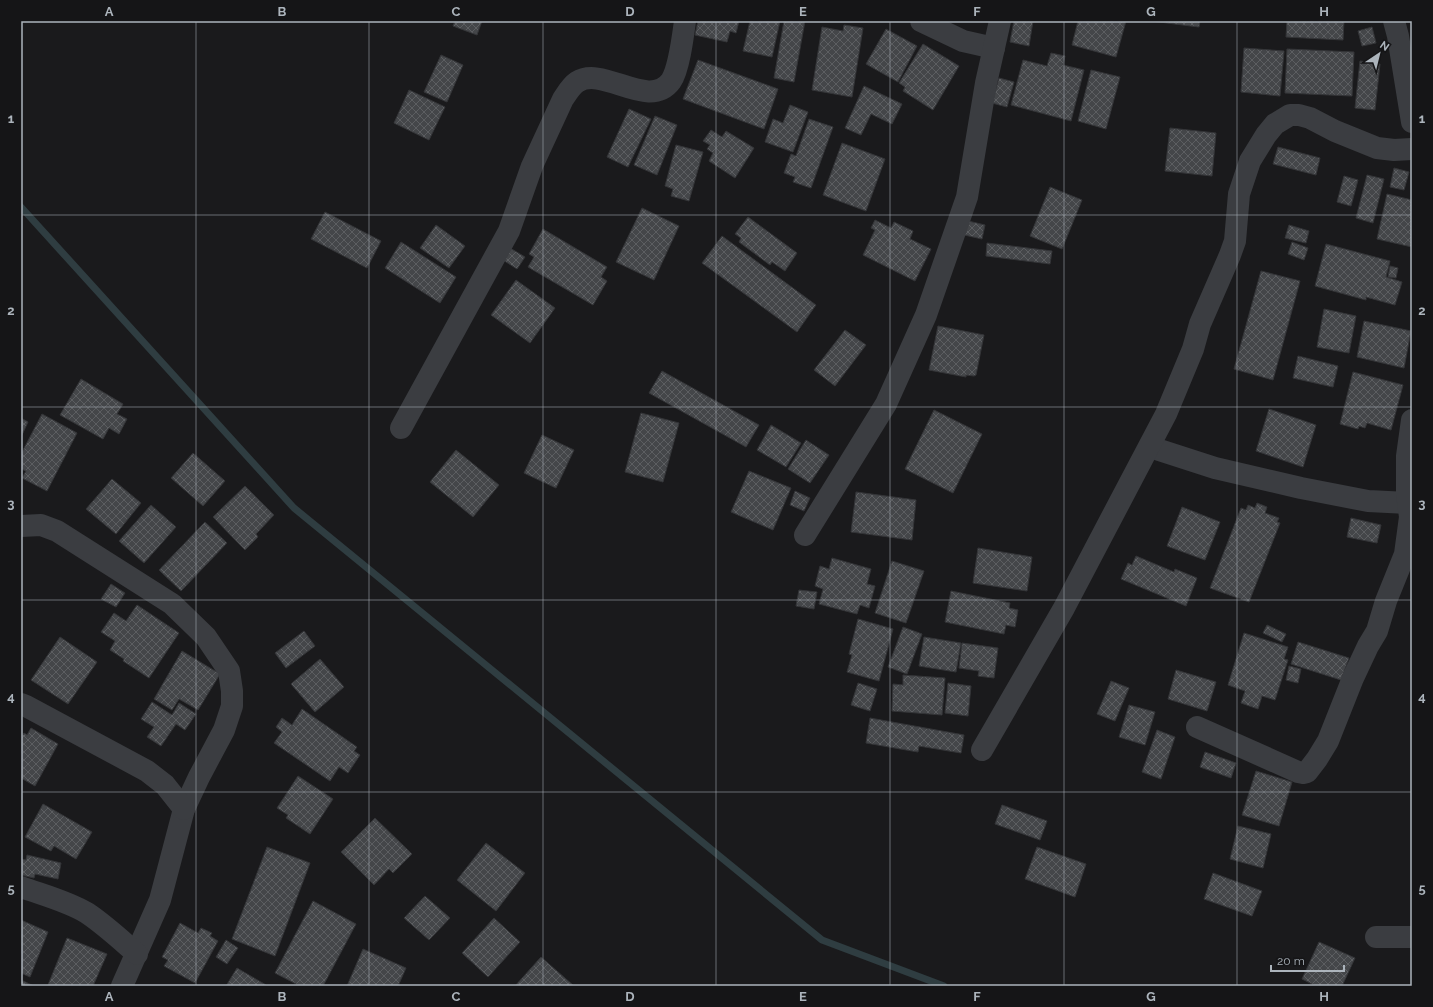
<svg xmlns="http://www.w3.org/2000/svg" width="1433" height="1007" font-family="Raleway,sans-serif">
<defs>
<pattern id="building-cross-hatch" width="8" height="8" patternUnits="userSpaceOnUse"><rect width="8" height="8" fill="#444649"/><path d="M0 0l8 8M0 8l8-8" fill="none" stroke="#5c5e61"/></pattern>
</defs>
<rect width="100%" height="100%" fill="#1a1a1c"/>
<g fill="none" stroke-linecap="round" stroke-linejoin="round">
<polyline stroke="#2f3d41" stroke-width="7" points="21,207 294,508 822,940 944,986"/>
</g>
<g fill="url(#building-cross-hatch)" stroke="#343538">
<polygon points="455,21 482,21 477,35 453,26"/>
<polygon points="698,21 739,21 736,33 730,31 727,42 695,35"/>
<polygon points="750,21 780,21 772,57 743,51"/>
<polygon points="784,21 805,21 794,82 774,78"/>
<polygon points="1014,21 1033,21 1029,46 1010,42"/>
<polygon points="1078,21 1126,21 1116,57 1072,45"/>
<polygon points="1151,21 1200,21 1199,27"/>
<polygon points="1287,21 1344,21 1343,40 1286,37"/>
<polygon points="844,25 863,28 852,97 812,90 822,27 843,31"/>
<polygon points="1372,27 1376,43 1362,46 1358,31"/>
<polygon points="886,29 917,46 898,82 866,64"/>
<polygon points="923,44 959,66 933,110 903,91 905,87 899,83"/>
<polygon points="1244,48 1284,51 1280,96 1241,92"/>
<polygon points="1287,49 1354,52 1352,96 1285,93"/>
<polygon points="1051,53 1065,56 1063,65 1084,70 1071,121 1011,105 1023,60 1047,66"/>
<polygon points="441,55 463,65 447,102 424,92"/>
<polygon points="698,60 778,89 764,129 683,99"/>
<polygon points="1360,61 1380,64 1375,110 1355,108"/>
<polygon points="1091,70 1120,77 1106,129 1078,121"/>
<polygon points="999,78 1014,82 1007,107 992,103"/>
<polygon points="864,86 902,104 892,124 871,114 861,135 845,128"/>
<polygon points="409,90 445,107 429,140 394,123"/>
<polygon points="790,105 808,112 793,152 765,142 773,119 783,123"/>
<polygon points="629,109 651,119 628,167 607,157"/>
<polygon points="655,116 677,125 657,175 634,165"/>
<polygon points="809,119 833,127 811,188 793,182 795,177 784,173 791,154 796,156"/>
<polygon points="1170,128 1216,133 1212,176 1165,171"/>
<polygon points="711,130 722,137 726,131 754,148 735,178 709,161 713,153 707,149 710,145 703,141"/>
<polygon points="842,143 885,159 866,211 823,195"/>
<polygon points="676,145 703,152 689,201 671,196 673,189 665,186"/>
<polygon points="1278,147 1320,158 1316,175 1273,164"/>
<polygon points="1394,168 1409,172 1404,190 1390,187"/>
<polygon points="1367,175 1384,179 1373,223 1356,218"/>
<polygon points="1344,176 1358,180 1351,206 1337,202"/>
<polygon points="1050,187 1082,200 1062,249 1030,236"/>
<polygon points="1387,194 1412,200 1412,247 1377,239"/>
<polygon points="642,208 679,226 654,280 616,262"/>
<polygon points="325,212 381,241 367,268 311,239"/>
<polygon points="748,217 797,253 785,271 772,262 770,265 739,242 741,238 735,234"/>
<polygon points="875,220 891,228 894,222 913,231 910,239 931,249 915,281 863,255 875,230 871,228"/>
<polygon points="964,220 985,225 982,239 960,234"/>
<polygon points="436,225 465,246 449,268 420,248"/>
<polygon points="1289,225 1309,231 1306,243 1285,238"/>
<polygon points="543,229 607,267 601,277 607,281 593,305 528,267 534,257 529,254"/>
<polygon points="722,236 816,305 797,332 702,263"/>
<polygon points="401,242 456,277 440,303 385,268"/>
<polygon points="1292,242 1308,248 1304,260 1288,254"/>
<polygon points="987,243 1052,251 1050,264 986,256"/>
<polygon points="1326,244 1390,261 1386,277 1402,282 1395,305 1366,297 1366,300 1315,286"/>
<polygon points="510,248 525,257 517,269 503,260"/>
<polygon points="1390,266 1398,268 1396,278 1388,277"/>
<polygon points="1261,271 1300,281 1273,380 1234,369"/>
<polygon points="516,280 555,308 530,343 491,315"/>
<polygon points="1324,309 1356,316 1349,353 1317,347"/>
<polygon points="1364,321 1411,331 1404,368 1357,357"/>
<polygon points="938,326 984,335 976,375 974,376 966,375 966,377 929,370"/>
<polygon points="845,330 866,345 835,386 814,370"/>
<polygon points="1298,356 1338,366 1333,387 1293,378"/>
<polygon points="662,371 759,425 746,447 649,393"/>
<polygon points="1353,372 1403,385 1391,430 1367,423 1365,428 1359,426 1358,429 1340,424"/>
<polygon points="81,379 123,404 117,414 127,419 119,434 109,428 103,439 60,415"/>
<polygon points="1269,409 1316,425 1303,467 1256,451"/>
<polygon points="934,410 982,434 953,493 905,469"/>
<polygon points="641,413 679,423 663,482 625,472"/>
<polygon points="42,414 77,433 47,491 22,478 26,471 21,469 21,454"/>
<polygon points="21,418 28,422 21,437"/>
<polygon points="771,425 801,443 786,467 757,450"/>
<polygon points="542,435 574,450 556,488 524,473"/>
<polygon points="806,440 829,455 810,483 788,469"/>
<polygon points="456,450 499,485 473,517 430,482"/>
<polygon points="193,453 225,481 203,506 171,478"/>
<polygon points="749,471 791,488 773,530 731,512"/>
<polygon points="112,479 141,503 116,534 86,509"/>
<polygon points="245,486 274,515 256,534 258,537 245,550 213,517"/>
<polygon points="795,491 810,498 804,511 790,505"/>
<polygon points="856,492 916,500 912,540 851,532"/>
<polygon points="1257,503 1267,507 1265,513 1279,518 1277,522 1280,523 1249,602 1210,588 1241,508 1246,510 1248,505 1255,508"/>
<polygon points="151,505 176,527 144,563 119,541"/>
<polygon points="1182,507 1220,522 1205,560 1167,546"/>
<polygon points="1351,518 1381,525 1377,543 1347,537"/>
<polygon points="205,522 227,543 181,591 159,570"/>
<polygon points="978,548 1032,557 1027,591 973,583"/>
<polygon points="1136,556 1174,572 1175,569 1197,578 1186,606 1121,579 1128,563 1132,565"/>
<polygon points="832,558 871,569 867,584 875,586 869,608 860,605 857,614 819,604 823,589 815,586 820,566 829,569"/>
<polygon points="892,561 924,571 906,623 875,613"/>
<polygon points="111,584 125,593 116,607 101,599"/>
<polygon points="799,590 817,592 814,609 796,606"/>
<polygon points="951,591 1010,603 1009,608 1018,610 1015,627 1006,625 1004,634 945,622"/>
<polygon points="137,605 179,633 149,678 123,661 124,659 110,650 115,641 101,632 114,613 126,621"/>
<polygon points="858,619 893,629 879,681 847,672 852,655 849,654"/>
<polygon points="1267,625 1286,634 1282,642 1263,633"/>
<polygon points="903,627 922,634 907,674 888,667"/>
<polygon points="304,631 315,646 286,668 275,653"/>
<polygon points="1244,633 1288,647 1284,659 1288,660 1275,700 1262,696 1258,709 1241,703 1245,691 1228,685"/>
<polygon points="60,637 97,662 68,704 31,680"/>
<polygon points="924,637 961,643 956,672 919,666"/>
<polygon points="1298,642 1349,658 1341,680 1291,664"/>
<polygon points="962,643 998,648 994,678 978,676 979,671 959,668"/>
<polygon points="182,651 220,674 198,710 179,699 172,710 154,699"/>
<polygon points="320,659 344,687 315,712 291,684"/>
<polygon points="1289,666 1301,669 1298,683 1286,680"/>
<polygon points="1176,670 1216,682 1207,711 1168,699"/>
<polygon points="903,675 945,678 942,715 892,711 893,684 903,685"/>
<polygon points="1111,681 1129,688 1115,721 1097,714"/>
<polygon points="858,683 877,689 870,711 851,705"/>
<polygon points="948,683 971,686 968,716 945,713"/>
<polygon points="152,702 172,715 179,703 196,714 185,730 176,724 161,746 147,737 154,727 141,719"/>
<polygon points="1129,705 1155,712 1145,745 1119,737"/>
<polygon points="302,709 357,747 354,751 360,755 348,773 339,767 330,781 274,743 282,732 276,727 282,718 292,725"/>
<polygon points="870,718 964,735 961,753 919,746 918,752 866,743"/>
<polygon points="31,728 58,744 35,786 21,778 21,738 24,733 27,735"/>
<polygon points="1157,730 1175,737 1161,779 1142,772"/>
<polygon points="1205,752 1236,763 1231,778 1200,767"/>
<polygon points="1256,771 1292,782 1279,826 1242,815"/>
<polygon points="298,776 333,799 310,834 286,818 288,815 277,808"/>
<polygon points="43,804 92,832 76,859 54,846 51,851 25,837"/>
<polygon points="1002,805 1047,821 1040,840 995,824"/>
<polygon points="375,818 412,854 393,873 389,869 374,885 341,852"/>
<polygon points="1238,826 1271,834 1263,868 1230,859"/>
<polygon points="486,843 525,873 496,911 457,880"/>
<polygon points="267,847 310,863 275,956 232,939"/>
<polygon points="1037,847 1086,864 1075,897 1025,879"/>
<polygon points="27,855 61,863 58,879 35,874 34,878 21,875 21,859 26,860"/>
<polygon points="1213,873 1262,891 1252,916 1204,899"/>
<polygon points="425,896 450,918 429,940 404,918"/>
<polygon points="313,901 356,924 323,986 300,986 275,973"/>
<polygon points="494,918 520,942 488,977 462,953"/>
<polygon points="21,920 48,932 30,977 21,973"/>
<polygon points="180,923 198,933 201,928 212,933 210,936 218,941 195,983 164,966 168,960 162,957"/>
<polygon points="67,938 107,954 93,986 51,986 48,985"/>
<polygon points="226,940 238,948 227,964 216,957"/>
<polygon points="1319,942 1355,958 1342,986 1316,986 1302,979"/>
<polygon points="363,949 406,968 398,986 347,986"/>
<polygon points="541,957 574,986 515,986"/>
<polygon points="237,968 266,985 266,986 226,986"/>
<polygon points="21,980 34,986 21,986"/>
</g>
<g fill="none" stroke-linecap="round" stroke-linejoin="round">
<g stroke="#3b3d41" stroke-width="22">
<polyline points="921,21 963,41 994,48"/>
<polyline points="1394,21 1398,36 1412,122"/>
<path d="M 401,428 L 509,231 L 532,166 L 563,99 C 567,93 571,86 577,82 C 603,65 649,111 671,81 C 679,69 683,36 685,21"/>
<polyline points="1150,447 1215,468 1301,488 1368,501 1408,503"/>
<polyline points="21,526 41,525 57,531 172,604 206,637 229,671 232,691 232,706 224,730 199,777 184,809 160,900 122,986"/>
<polyline points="805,535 886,404 926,315 967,197 986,83 1000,21"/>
<polyline points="21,704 26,706 147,771 165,785 184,809"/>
<polyline points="1197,727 1298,772 1303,773 1307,772 1317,759 1328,741 1353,678 1368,646 1377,631 1386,601 1405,554 1410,517 1407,494 1407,456 1412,420"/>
<polyline points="982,750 1064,608 1166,414 1193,349 1200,324 1230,255 1235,241 1239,194 1250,161 1266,135 1275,124 1290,115 1299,115 1310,118 1335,131 1377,148 1394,150 1412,149"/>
<path d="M 21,887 C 43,895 67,901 87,913 C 105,925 121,940 137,954"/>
<polyline points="1376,937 1412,937"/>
</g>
</g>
<path fill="none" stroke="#acb4bc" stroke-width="1" stroke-opacity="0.55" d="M 196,21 L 196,986M 369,21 L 369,986M 543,21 L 543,986M 716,21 L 716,986M 890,21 L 890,986M 1064,21 L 1064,986M 1237,21 L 1237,986M 21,215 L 1412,215M 21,407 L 1412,407M 21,600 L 1412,600M 21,792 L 1412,792"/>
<rect width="1433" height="1007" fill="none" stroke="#151517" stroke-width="44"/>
<g transform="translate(1379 54) rotate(35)" stroke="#151517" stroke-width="3" paint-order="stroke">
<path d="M0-3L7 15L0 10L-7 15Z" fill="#acb4bc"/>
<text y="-6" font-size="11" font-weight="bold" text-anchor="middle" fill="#acb4bc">N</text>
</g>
<path d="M1271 965v6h73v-6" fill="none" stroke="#acb4bc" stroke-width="2"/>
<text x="1277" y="965" font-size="12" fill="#acb4bc" stroke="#151517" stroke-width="3" paint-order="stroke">20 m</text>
<rect x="22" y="22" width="1389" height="963" fill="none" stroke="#acb4bc" stroke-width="1.5"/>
<g font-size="13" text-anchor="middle" font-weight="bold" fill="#acb4bc">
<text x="109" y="16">A</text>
<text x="282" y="16">B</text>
<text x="456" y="16">C</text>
<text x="630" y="16">D</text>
<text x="803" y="16">E</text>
<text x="977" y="16">F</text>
<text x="1151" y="16">G</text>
<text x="1324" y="16">H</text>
<text x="11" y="123">1</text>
<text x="1422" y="123">1</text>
<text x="11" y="315">2</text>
<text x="1422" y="315">2</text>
<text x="11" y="508">3</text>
<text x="1422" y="508">3</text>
<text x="11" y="701">4</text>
<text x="1422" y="701">4</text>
<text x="11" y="893">5</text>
<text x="1422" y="893">5</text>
<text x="109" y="1001">A</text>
<text x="282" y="1001">B</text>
<text x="456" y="1001">C</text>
<text x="630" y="1001">D</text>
<text x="803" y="1001">E</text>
<text x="977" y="1001">F</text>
<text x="1151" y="1001">G</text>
<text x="1324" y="1001">H</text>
</g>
</svg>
